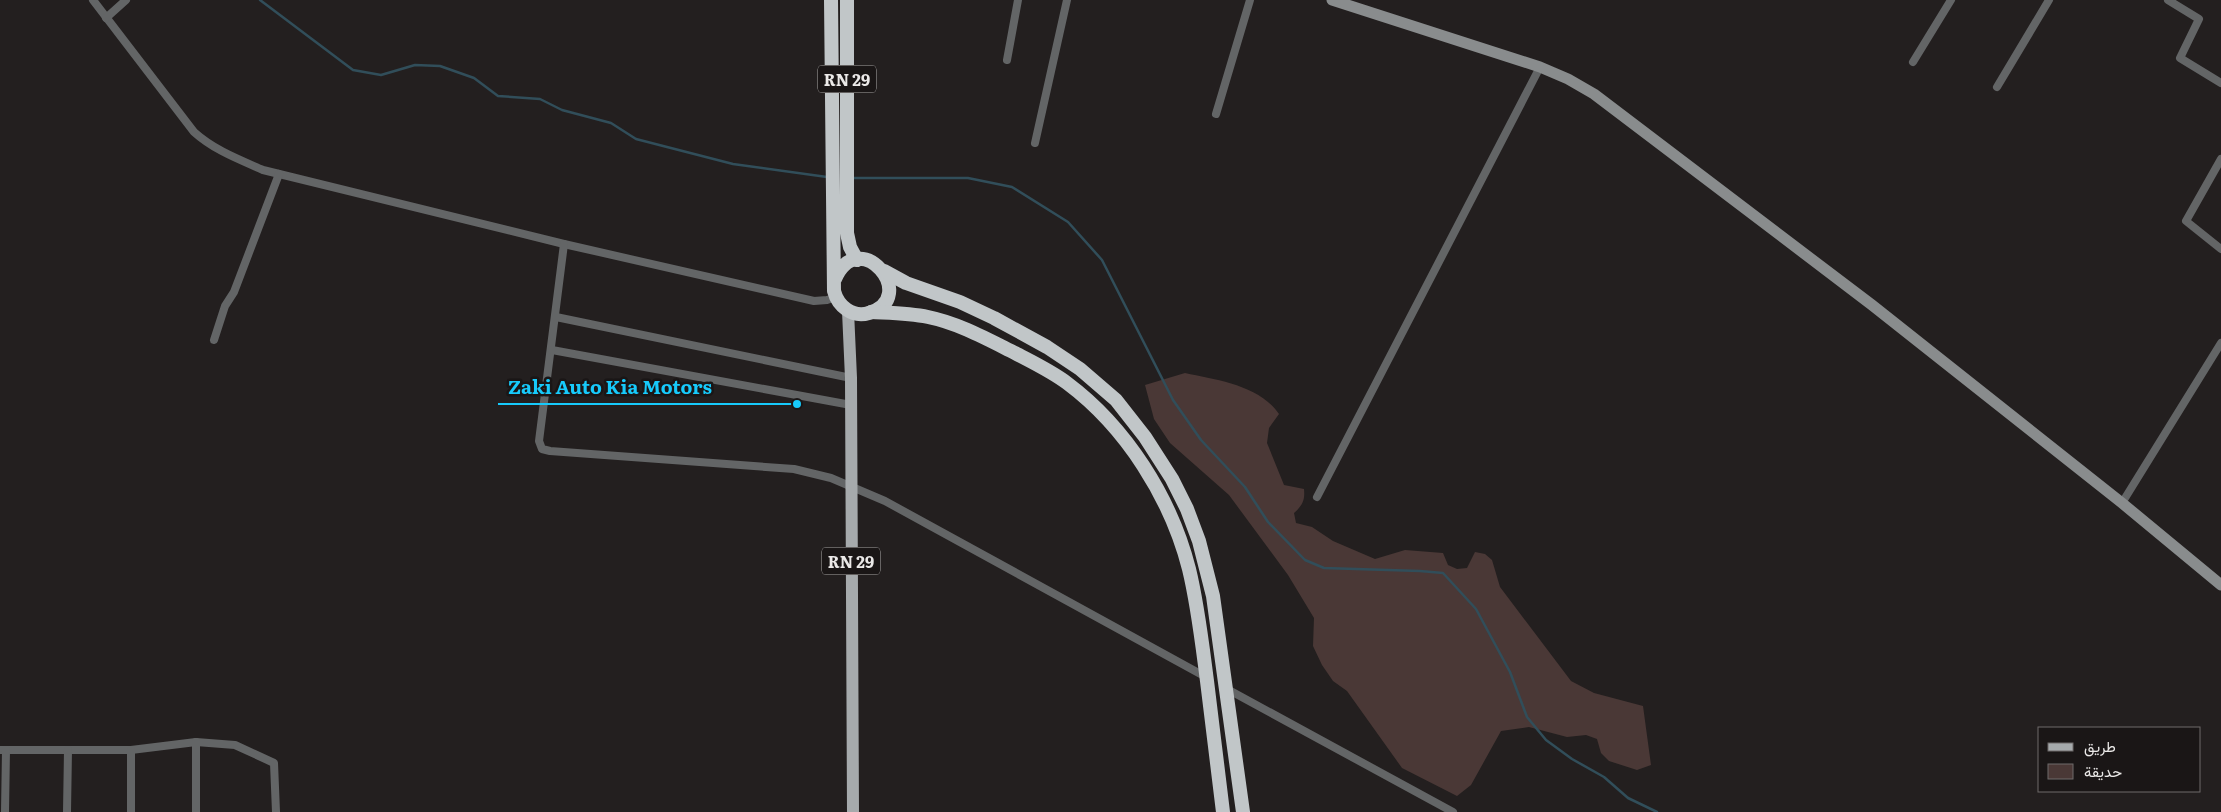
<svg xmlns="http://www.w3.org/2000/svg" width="2221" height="812" font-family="Literata,Vazirmatn,serif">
<rect width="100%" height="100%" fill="#231f1f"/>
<path fill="#4a3836" d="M 1185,373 C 1217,380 1259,385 1279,414 L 1269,428 L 1267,443 L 1284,485 L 1304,489 C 1305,500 1303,505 1294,513 L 1296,523 L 1312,527 L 1333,541 L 1375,559 L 1405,550 L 1443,553 L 1448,565 L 1457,569 L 1467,568 L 1475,552 L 1485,554 L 1492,560 L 1500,587 L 1571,681 L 1594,693 L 1643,706 L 1651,765 L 1637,770 L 1609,761 L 1601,753 L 1597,739 L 1586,735 L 1567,737 L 1529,727 L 1501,731 L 1471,785 L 1457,796 L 1402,768 L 1347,691 L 1333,681 L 1322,665 L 1313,646 L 1314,618 L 1288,575 L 1229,495 L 1170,443 L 1154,419 L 1145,385 Z"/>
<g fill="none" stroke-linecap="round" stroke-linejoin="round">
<g stroke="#314e5a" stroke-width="2.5">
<polyline points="260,0 353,70 381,75 415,65 440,66 474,78 498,96 540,99 562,110 611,123 636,139 733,164 827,177"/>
<polyline points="852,178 968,178 1012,187 1068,222 1102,260 1173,400 1201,440 1245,487 1268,522 1305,560 1324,568 1420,571 1443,573 1476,609 1510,672 1527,717 1546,740 1572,759 1604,777 1628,798 1657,812"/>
</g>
<g stroke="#636566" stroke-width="8">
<path d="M 93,0 L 194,132 C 214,150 238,159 263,170 L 564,244 L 814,301 L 827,300 L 836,297"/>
<polyline points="2168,0 2199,19 2180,58 2221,83"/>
<polyline points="106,18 126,0"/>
<polyline points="1007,60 1018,0"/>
<polyline points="1913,62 1951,0"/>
<polyline points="1997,87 2049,0"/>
<polyline points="1216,114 1250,0"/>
<polyline points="1035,143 1067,0"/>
<polyline points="2221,159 2186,221 2221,249"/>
<polyline points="564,244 539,441 542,449 550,451 794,469 831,478 885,501 1206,677"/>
<polyline points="556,317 851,378"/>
<polyline points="214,340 225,306 234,292 279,174"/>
<polyline points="552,350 851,405"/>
<polyline points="1317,497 1540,67"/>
<polyline points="2122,503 2221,343"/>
<polyline points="1227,689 1453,812"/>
<polyline points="0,750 131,750 196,742 235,745 274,763 276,812"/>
<polyline points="131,750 131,812"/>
<polyline points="5,812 6,750"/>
<polyline points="67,812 68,750"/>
<polyline points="196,812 196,742"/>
</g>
<polyline stroke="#898c8d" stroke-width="11" points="1332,0 1540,67 1568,79 1594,94 1872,305 2122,503 2221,585"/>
<polyline stroke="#a6aaac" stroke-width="12" points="848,311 851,378 853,812"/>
<g stroke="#c1c6c8" stroke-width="14">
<path d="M 831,0 L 834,291 C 838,306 852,318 869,313 C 921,297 859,224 835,279"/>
<polyline points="847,0 847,233 850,247 857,260"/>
<polyline points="884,271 906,283 960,302 994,318 1047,347 1080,369 1116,400 1145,437 1172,479 1187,509 1199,541 1213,596 1243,812"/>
<path d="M 871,312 C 890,313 909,313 928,317 C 958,323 987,339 1015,353 C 1032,362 1051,371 1067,383 C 1126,427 1171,498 1189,569 C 1198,606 1202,643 1207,681 C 1212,725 1218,768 1223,812"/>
</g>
</g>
<g text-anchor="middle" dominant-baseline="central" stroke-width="5" stroke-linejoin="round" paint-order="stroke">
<g fill="#1a1616" stroke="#acaaa9" stroke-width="1">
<rect x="818" y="65.5" width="58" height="27" rx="4"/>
<rect x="822" y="547.5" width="58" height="27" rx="4"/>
</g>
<g font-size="16" font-weight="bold" fill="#ebe9e8">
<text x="847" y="79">RN 29</text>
<text x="851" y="561">RN 29</text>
</g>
</g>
<path fill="none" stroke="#17cafb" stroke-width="2" d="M797 404L722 404H498"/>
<circle fill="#17cafb" stroke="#1a1616" stroke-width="2" cx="797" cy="404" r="5"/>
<g font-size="19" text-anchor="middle" font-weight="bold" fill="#17cafb" stroke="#1a1616" stroke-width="5" stroke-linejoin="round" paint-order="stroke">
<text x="610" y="394">Zaki Auto Kia Motors</text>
</g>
<rect x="2038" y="727" width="162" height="65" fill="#1a1616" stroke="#6e6a6a"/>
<rect x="2048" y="743" width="25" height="8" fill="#a6aaac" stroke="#6e6a6a"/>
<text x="2084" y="752" font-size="15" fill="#ebe9e8">طريق</text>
<rect x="2048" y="764" width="25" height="15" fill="#4a3836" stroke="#6e6a6a"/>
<text x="2084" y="777" font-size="15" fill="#ebe9e8">حديقة</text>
</svg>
